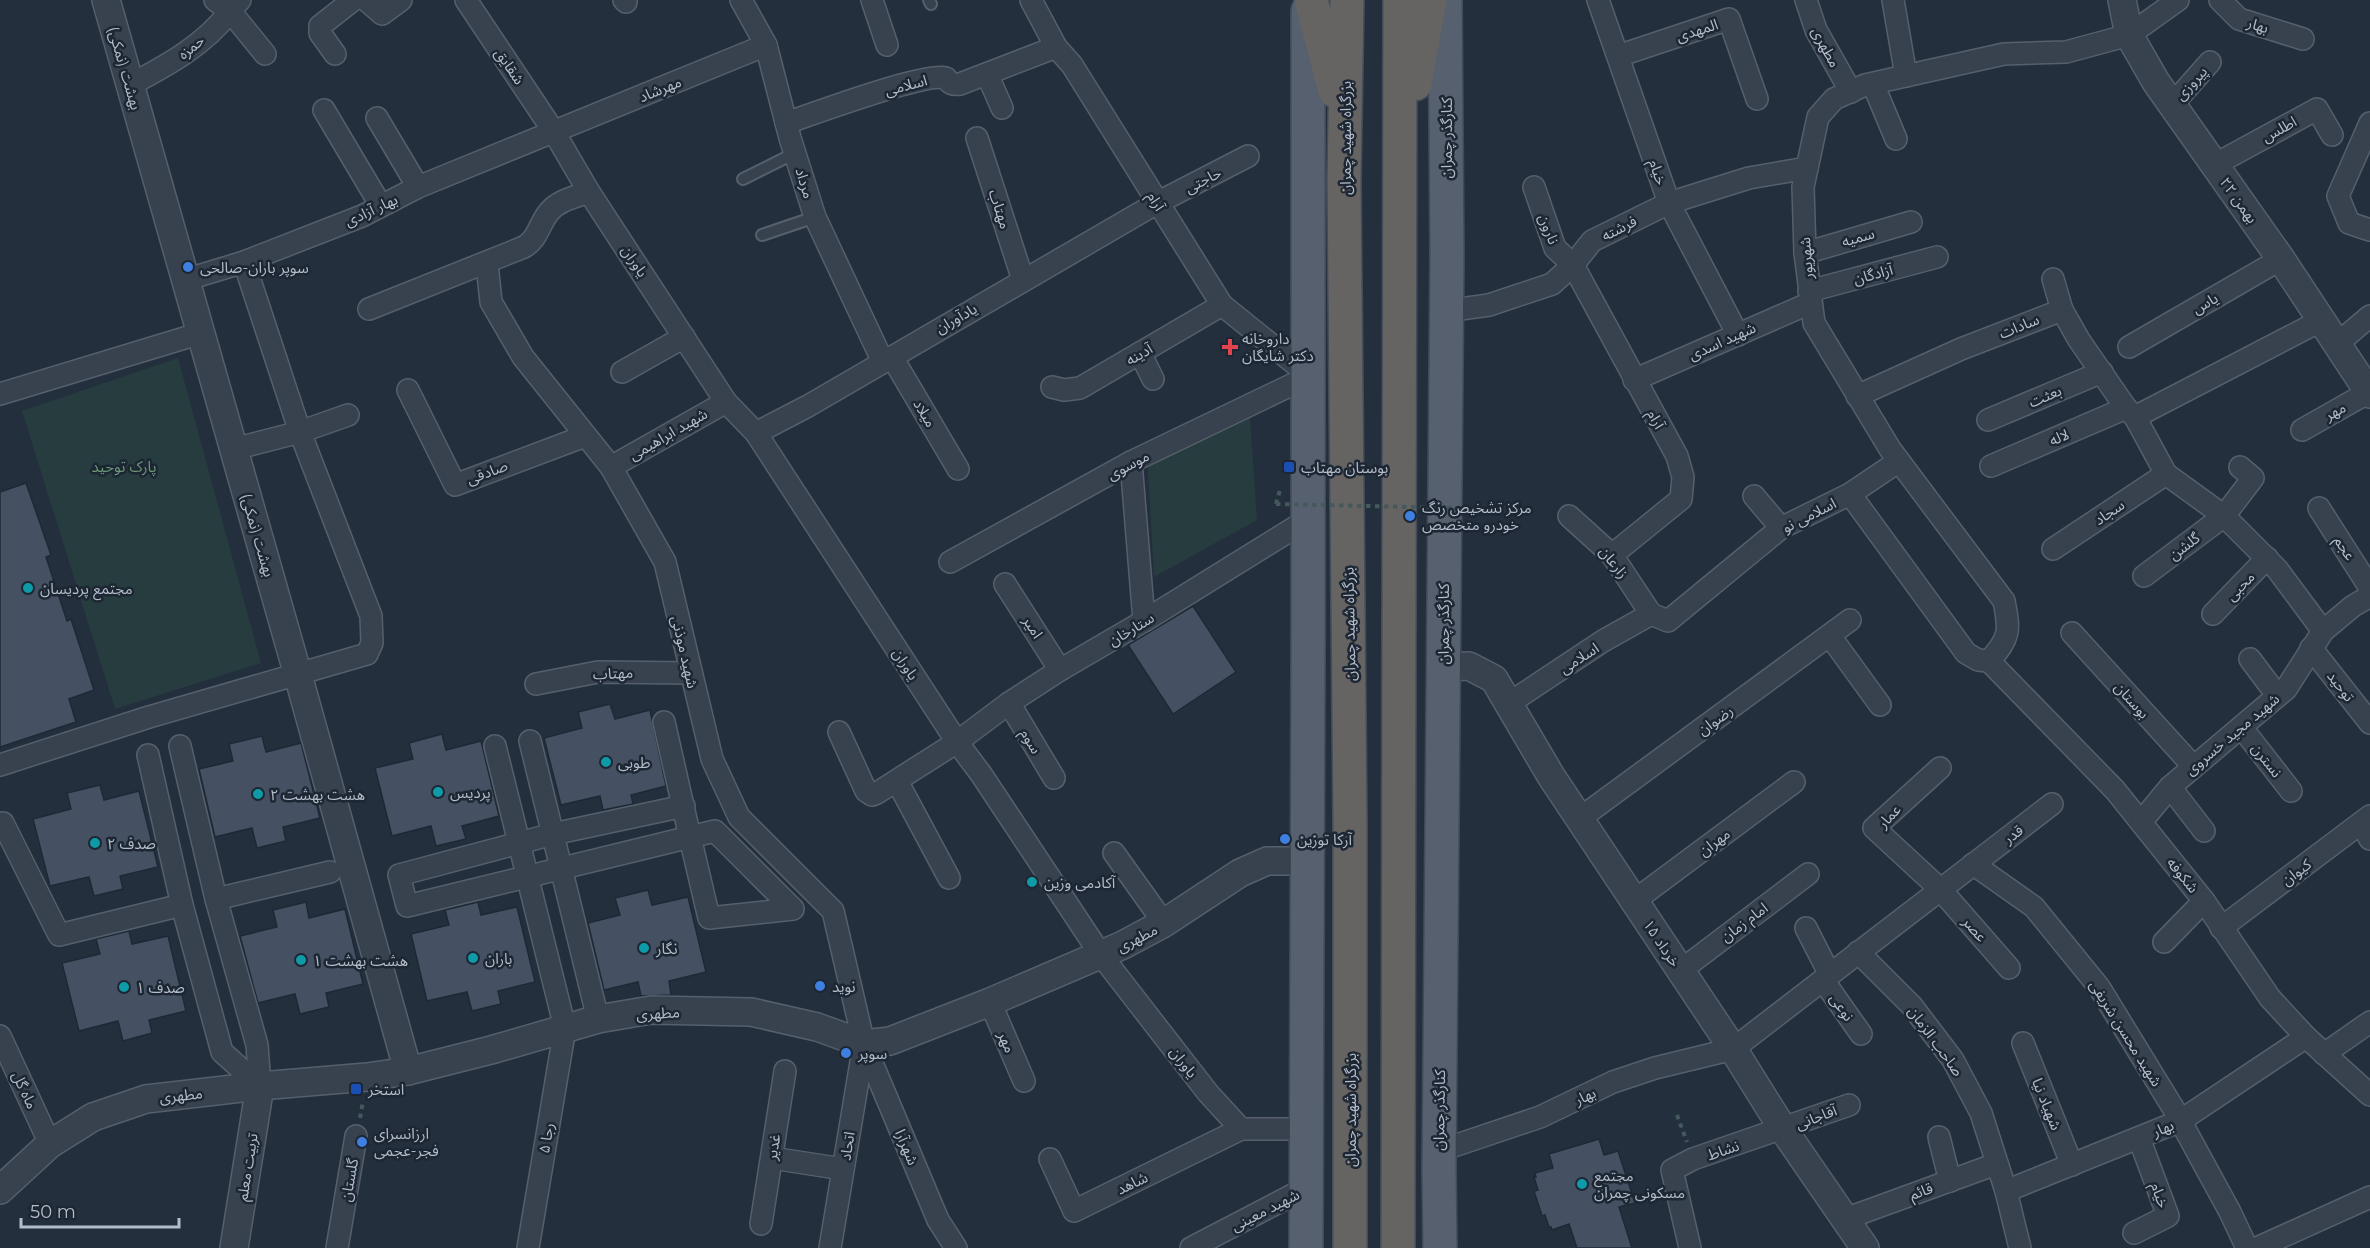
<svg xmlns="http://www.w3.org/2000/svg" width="2370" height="1248" font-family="Montserrat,'Noto Sans Arabic',sans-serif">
<rect width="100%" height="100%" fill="#242f3e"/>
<g fill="#263c3f">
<polygon points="178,358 261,663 115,709 22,411"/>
<polygon points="1249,404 1257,520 1154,577 1147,453"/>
</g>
<g fill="#455162" stroke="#1f2835" stroke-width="1.5">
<polygon points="26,483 51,555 46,557 67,621 71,619 94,690 69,699 76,722 0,747 0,492"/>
<polygon points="1193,606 1236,672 1173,714 1128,645"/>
<polygon points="610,704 615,719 650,710 666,786 631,795 633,804 603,810 600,796 561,805 544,738 582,728 578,712"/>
<polygon points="442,734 446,750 481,741 499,816 462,826 466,839 436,846 431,826 392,836 375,768 413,759 409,743"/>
<polygon points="262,736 266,752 301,743 320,818 283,827 286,841 257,848 252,828 215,837 199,769 233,761 229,744"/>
<polygon points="100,785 104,800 139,791 158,867 120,876 123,889 94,896 89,877 50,886 33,819 71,809 67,793"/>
<polygon points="648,890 652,905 688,897 706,972 669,981 671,995 641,996 638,982 604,990 588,923 620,915 615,898"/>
<polygon points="306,902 309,918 345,909 363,984 326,993 329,1007 300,1014 295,994 258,1003 240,936 277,927 273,910"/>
<polygon points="478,902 481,915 517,907 535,982 498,991 501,1004 472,1011 467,992 427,1001 411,934 449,925 445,910"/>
<polygon points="129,931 132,944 168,936 186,1011 149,1020 152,1033 123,1041 118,1021 79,1031 62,963 100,954 96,939"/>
<polygon points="1599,1139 1604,1155 1618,1151 1635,1203 1619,1207 1632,1248 1577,1248 1569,1224 1552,1230 1551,1227 1549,1227 1545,1215 1542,1216 1534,1191 1538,1190 1534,1177 1536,1177 1535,1173 1553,1168 1549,1154"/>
</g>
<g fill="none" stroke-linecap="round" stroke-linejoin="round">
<g stroke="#565f6c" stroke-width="14">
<g id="service">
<polyline points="929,0 931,4"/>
<polyline points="743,179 795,153"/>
<polyline points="762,235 815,217"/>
</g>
</g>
<g stroke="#565f6c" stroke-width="24">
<g id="minor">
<polyline points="240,0 230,11 265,54"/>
<polyline points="366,0 382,14 401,0"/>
<polyline points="466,0 554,132 589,192 726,402 756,433 957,742 981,774 1101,955 1208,1093 1241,1129 1306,1129"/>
<polyline points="624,0 626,2"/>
<polyline points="741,0 766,45 790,138 815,217 883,362"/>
<polyline points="872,0 887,45"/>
<polyline points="1598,0 1669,203 1738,335"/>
<polyline points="1806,0 1816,30 1851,92"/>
<polyline points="1893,0 1906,76"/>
<polyline points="2220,0 2239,19 2303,39"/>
<polyline points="335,54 320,33 320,26 353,0"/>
<polyline points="1618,56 1729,19 1757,99"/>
<polyline points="987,74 1002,108"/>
<polyline points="1873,84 1896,139"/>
<path d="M 130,85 C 166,66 205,45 230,11 L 215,0"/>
<polyline points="2172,105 2210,62"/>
<polyline points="324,110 381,206"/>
<polyline points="377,118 418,187"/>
<path d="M 786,123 C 813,114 925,72 946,78 C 950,84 953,85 960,84 L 1056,47"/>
<polyline points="2370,123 2338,196 2349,223 2370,230"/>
<polyline points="977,138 1023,280"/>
<polyline points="2214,165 2317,109 2332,135"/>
<polyline points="1534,187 1555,248 1573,265 1677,456 1683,477 1681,499 1612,555"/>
<polyline points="1805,253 1911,222"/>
<polyline points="487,264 491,302 523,357 611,467 665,562 712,759 739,817 833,911 864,1044 938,1220 956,1248"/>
<polyline points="2053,279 2062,310"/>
<polyline points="185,280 244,262 362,216 418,187 766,45"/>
<polyline points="1809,291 1937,257"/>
<path d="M 369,309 L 524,247 C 538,239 539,224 549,212 C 559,200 575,197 589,192"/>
<polyline points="1446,311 1489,305 1552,284 1573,265 1592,241 1669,203 1749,178 1807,168"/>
<polyline points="2337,344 2370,316"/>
<polyline points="2129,347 2281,259"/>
<polyline points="1140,353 1153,379"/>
<polyline points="892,357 958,469"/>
<polyline points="622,372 684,337"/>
<polyline points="1634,380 1810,303"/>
<polyline points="1052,387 1064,390 1080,388 1222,305"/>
<polyline points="408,390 455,485 585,436"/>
<polyline points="0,394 201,333"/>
<polyline points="1857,396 1961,349 2062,310 2079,340 2126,408 2135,417 2166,474 2224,516 2277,569 2323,631"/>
<polyline points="2135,417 2322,320"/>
<polyline points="1988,420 2102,372"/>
<polyline points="2302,430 2369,392"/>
<polyline points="756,433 808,406 1157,203 1248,156"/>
<polyline points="234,449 300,432 348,415"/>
<polyline points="1131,462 1144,621"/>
<polyline points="1991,466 2126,408"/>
<polyline points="611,467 726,402"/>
<polyline points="1850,494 1899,461"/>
<polyline points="1754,496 1781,528"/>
<polyline points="2319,508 2370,588"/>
<polyline points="1569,516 1612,555 1651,614"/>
<polyline points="2053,549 2166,474"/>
<polyline points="950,562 1131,462 1310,376 1222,305 1072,65 1056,47 1031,0"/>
<polyline points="2144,576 2224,516 2253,478 2240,467"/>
<polyline points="1005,584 1060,670"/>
<polyline points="1651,614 1668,621 1781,528 1850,494 1966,653 1978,660 1989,661"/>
<polyline points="2213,614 2267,558"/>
<polyline points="2072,633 2193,766"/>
<polyline points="1830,636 1880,705"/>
<polyline points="2311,648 2370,723"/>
<polyline points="2250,659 2277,695"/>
<path d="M 1989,661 C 2010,638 2010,631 2004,601 L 1890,449 L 1814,323 L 1805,253 L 1803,187 L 1818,117 L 1834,99 L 1865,85 L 2004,54 L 2066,52 L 2129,35 L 2178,0"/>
<polyline points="1989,661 2115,790 2204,901 2270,998 2306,1037 2370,1095"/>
<polyline points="536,684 598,672 690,673"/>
<polyline points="1009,703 1054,778"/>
<polyline points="1508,704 1603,641 1651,614"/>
<polyline points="664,722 690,837 715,831 793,909 709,918 690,837 407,906 399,875 553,834 684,806"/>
<polyline points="2242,728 2291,791"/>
<polyline points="839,732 866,791 872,795 877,793 957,742 1009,703 1060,670 1144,621 1307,520"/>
<polyline points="530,741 598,1019"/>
<polyline points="180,746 216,899"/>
<polyline points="495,746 565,1028 528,1248"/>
<polyline points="148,755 182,905"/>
<polyline points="0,765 149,717 367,654 372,643 371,616 300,432 244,262"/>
<polyline points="1940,768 1874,828 1940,889 2009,968"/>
<polyline points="897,781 949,878"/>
<polyline points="2170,787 2204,831"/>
<polyline points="1579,819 1850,620"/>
<polyline points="2141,822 2170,787 2286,689 2323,631 2353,606 2370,596"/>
<polyline points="3,823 59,935 182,905 222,1052 260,1086"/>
<polyline points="2361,823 2370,839"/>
<polyline points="1114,853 1164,923"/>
<polyline points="1973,864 2034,907 2099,987 2175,1111 2230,1212 2247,1248"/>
<polyline points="1634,901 1794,782"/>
<polyline points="1806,928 1830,975"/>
<polyline points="2221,928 2370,816"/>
<polyline points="2164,942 2204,901"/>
<polyline points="1858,952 1912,1006 1953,1060 1981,1113 2006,1191 2020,1248"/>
<polyline points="1680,971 1808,874"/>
<polyline points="1823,980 1861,1034"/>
<polyline points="990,1002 1024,1081"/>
<polyline points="0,1036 50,1144"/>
<polyline points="2023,1043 2072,1165"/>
<polyline points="2324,1054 2370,1022"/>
<polyline points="260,1086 257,1045 216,899 330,872"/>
<polyline points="1939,1137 1950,1181"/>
<polyline points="1439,1151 1540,1117 1613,1082 1655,1068 1733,1049 2052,804"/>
<polyline points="772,1158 843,1169"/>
<polyline points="1050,1159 1074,1211 1241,1129"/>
<polyline points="2006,1191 2180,1121 2306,1037"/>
<polyline points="1845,1219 1996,1164"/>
<polyline points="761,1224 785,1071"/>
<polyline points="2134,1233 2168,1216 2139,1138"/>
<polyline points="337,1248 356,1136"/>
<polyline points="830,1248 864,1044"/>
<polyline points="1191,1248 1306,1188"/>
<polyline points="1690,1248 1672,1170 1693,1159 1849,1105"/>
<polyline points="2257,1248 2370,1197"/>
</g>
</g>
<g stroke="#565f6c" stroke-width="30">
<g id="tertiary">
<polyline points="106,0 298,675 408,1071"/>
<polyline points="2122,0 2129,35 2156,82 2281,259 2370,394"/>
<polyline points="1443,667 1469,666 1494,679 1551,776 1733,1049 1783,1129 1865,1248"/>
<polyline points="0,1190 50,1144 93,1117 146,1099 260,1086 367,1077 408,1071 491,1050 598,1019 651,1010 751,1012 817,1027 864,1044 890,1041 990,1002 1123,945 1164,923 1240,873 1267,861 1307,861"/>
<polyline points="234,1248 260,1086"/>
</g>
</g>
<g stroke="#414a57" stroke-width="36">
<g id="primary">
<path d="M 1306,1248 C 1307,836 1310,423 1308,11"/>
<polyline points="1440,1248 1439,1169 1447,255 1445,0"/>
</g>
</g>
<g stroke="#434c59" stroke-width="36">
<g id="trunk">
<polyline points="1311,0 1335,91"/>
<polyline points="1347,0 1344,181 1350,820 1350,1248"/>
<polyline points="1415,84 1430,0"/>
<polyline points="1398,1248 1400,0"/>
</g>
</g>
<g stroke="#44595c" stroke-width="4" stroke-dasharray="4.5 4.5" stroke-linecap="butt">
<polyline points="1276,504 1280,490"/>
<polyline points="1677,1115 1687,1142"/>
<polyline points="360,1118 363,1101"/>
</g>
<use href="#service" stroke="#38414e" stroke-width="10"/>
<use href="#minor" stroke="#38414e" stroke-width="21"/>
<use href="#tertiary" stroke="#38414e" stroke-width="27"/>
<use href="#primary" stroke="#56606e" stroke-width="33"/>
<use href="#trunk" stroke="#656462" stroke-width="33"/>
<polyline stroke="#44595c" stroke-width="4" stroke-dasharray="4.5 4.5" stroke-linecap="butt" points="1276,504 1457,508"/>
</g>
<g fill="#3f7fe0" stroke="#1d2633" stroke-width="2">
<circle cx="188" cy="267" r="6"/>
<circle cx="1410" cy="516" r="6"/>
<circle cx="1285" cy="839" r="6"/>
<circle cx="820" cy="986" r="6"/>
<circle cx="846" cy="1053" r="6"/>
<circle cx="362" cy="1142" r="6"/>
</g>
<path fill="#e0444e" stroke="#1d2633" stroke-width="2" d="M1227 338h6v6h6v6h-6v6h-6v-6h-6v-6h6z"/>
<g fill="#1a4fb4" stroke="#1d2633" stroke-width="2">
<rect x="1283" y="461" width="12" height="12" rx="3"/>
<rect x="350" y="1083" width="12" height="12" rx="3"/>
</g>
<g fill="#0f9aa8" stroke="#1d2633" stroke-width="2">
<circle cx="28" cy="588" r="6"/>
<circle cx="606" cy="762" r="6"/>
<circle cx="438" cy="792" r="6"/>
<circle cx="258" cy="794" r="6"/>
<circle cx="95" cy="843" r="6"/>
<circle cx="1032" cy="882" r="6"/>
<circle cx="644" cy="948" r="6"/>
<circle cx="473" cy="958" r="6"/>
<circle cx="301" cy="960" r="6"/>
<circle cx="124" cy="987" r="6"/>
<circle cx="1582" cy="1184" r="6"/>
</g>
<g text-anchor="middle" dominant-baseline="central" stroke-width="5" stroke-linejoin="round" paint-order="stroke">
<g font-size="15" fill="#b4bcc9" stroke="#1d2633">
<text transform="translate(2258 25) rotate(17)">بهار</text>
<text transform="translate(1697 30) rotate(-18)">المهدی</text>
<text transform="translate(191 47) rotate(-39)">حمزه</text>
<text transform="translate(1826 47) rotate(62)">مطهری</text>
<text transform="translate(510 66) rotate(56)">شقایق</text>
<text transform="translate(125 68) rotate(74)">بهشت (نمکی)</text>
<text transform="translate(2191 83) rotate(-48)">پیروزی</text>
<text transform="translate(906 85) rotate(-15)">اسلامی</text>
<text transform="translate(660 89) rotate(-22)">مهرشاد</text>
<text transform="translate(2279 129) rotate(-29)">اطلس</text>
<text transform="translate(1345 138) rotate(-90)">بزرگراه شهید چمران</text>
<text transform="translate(1446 138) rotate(-90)">کنارگذر چمران</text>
<text transform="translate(1658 172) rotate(71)">خیام</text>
<text transform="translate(1203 180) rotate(-27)">حاجتی</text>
<text transform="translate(805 183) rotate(73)">مرداد</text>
<text transform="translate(2239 200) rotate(54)">۲۲ بهمن</text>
<text transform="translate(1156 201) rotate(58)">آرام</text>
<text transform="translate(1000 209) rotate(72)">مهتاب</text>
<text transform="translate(371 210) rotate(-25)">بهار آزادی</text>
<text transform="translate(1619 228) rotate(-27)">فرشته</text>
<text transform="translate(1549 229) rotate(69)">نارون</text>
<text transform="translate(1858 237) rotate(-16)">سمیه</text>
<text transform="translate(1806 258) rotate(-94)">شهریور</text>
<text transform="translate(635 261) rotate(56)">یاوران</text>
<text transform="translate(1873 274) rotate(-15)">آزادگان</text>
<text transform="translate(2205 303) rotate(-30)">یاس</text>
<text transform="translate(956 318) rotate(-30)">یادآوران</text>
<text transform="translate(2019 326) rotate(-22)">سادات</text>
<text transform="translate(1722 341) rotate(-24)">شهید اسدی</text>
<text transform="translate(1139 354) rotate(-30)">آدینه</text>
<text transform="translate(2045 396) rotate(-23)">بعثت</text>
<text transform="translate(2335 411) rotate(-29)">مهر</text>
<text transform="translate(925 413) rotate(59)">میلاد</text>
<text transform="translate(1656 419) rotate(60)">آرام</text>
<text transform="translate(668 434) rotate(-30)">شهید ابراهیمی</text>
<text transform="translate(2059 437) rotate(-23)">لاله</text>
<text transform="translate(1128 465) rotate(-28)">موسوی</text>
<text transform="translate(487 472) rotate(-21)">صادقی</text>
<text transform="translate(2109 512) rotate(-34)">سجاد</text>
<text transform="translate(1809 515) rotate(-27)">اسلامی نو</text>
<text transform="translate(258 535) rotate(74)">بهشت (نمکی)</text>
<text transform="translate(2184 546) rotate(-37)">گلشن</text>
<text transform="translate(2345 548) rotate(57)">عجم</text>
<text transform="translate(1614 562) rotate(51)">زارعان</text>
<text transform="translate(2240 586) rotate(-46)">محبی</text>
<text transform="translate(1349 624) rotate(-91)">بزرگراه شهید چمران</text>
<text transform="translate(1443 624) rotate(-90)">کنارگذر چمران</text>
<text transform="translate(1033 627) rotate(57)">امیر</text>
<text transform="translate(1131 629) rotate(-31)">ستارخان</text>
<text transform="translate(685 652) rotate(77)">شهید موذنی</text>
<text transform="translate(1579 658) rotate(-33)">اسلامی</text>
<text transform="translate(906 664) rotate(57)">یاوران</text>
<text transform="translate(613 673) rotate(-2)">مهتاب</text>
<text transform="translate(2341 686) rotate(52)">توحید</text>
<text transform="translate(2132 700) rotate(48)">بوستان</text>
<text transform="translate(1715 720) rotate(-36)">رضوان</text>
<text transform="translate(2232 734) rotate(-40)">شهید مجید خسروی</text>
<text transform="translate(1031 741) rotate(59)">سوم</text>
<text transform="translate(2267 760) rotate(52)">نسترن</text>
<text transform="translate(1889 816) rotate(-47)">عمار</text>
<text transform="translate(2013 834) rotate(-37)">قدر</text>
<text transform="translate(1714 842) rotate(-37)">مهران</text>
<text transform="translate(2296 872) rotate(-37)">کیوان</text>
<text transform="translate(2183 875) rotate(51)">شکوفه</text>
<text transform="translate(1744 922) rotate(-37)">امام زمان</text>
<text transform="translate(1975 929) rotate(49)">عصر</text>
<text transform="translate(1137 938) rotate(-27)">مطهری</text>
<text transform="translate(1662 943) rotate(56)">۱۵ خرداد</text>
<text transform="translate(1842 1007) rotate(55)">نوعی</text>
<text transform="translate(658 1013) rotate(-3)">مطهری</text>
<text transform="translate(2126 1033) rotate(58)">شهید محسن شریفی</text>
<text transform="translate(1936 1041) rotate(54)">صاحب الزمان</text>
<text transform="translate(1007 1042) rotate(67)">مهر</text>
<text transform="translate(1184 1062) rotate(52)">یاوران</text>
<text transform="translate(25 1090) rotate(65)">ماه گل</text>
<text transform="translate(181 1095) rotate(-6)">مطهری</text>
<text transform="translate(1585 1096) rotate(-25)">بهار</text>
<text transform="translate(2047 1104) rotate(68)">شهیاد نیا</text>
<text transform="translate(1350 1110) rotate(-90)">بزرگراه شهید چمران</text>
<text transform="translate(1439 1110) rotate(-89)">کنارگذر چمران</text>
<text transform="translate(1816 1117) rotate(-21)">آقاجانی</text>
<text transform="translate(2163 1128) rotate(-22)">بهار</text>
<text transform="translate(546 1138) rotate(-81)">رجا ۵</text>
<text transform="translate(847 1146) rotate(-81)">اتحاد</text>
<text transform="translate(773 1147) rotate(-81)">غدیر</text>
<text transform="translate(907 1147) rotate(67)">شهرآرا</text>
<text transform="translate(1723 1150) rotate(-19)">نشاط</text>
<text transform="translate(247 1167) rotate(-81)">تربیت معلم</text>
<text transform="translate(349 1180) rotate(-80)">گلستان</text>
<text transform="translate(1132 1183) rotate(-26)">شاهد</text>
<text transform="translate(1921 1191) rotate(-20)">قائم</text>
<text transform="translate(2160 1195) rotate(70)">خیام</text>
<text transform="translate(1265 1210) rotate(-27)">شهید معینی</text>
</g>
<g font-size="15" fill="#b4bcc9" stroke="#1d2633" text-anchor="start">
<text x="200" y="267">سوپر باران-صالحی</text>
<text x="1242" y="338">داروخانه<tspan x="1242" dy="17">دکتر شایگان</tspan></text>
<text x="1301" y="467">بوستان مهتاب</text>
<text x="1422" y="507">مرکز تشخیص رنگ<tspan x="1422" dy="17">خودرو متخصص</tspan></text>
<text x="40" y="588">مجتمع پردیسان</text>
<text x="618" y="762">طوبی</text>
<text x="450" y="792">پردیس</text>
<text x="270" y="794">هشت بهشت ۲</text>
<text x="1297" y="839">آرکا توزین</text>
<text x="107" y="843">صدف ۲</text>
<text x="1044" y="882">آکادمی وزین</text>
<text x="656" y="948">نگار</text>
<text x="485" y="958">باران</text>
<text x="313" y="960">هشت بهشت ۱</text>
<text x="832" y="986">نوید</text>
<text x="136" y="987">صدف ۱</text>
<text x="858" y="1053">سوپر</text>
<text x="368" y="1089">استخر</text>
<text x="374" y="1133">ارزانسرای<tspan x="374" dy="17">فجر-عجمی</tspan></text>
<text x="1594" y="1175">مجتمع<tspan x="1594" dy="17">مسکونی چمران</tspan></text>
</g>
<g font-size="15" fill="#6b9a76" stroke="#1d2633">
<text x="124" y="466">پارک توحید</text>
</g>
</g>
<path d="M21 1218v9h158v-9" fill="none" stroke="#b4bcc9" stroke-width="3"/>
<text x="30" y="1218" font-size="18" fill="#b4bcc9" stroke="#1d2633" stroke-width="4.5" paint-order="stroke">50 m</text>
</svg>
